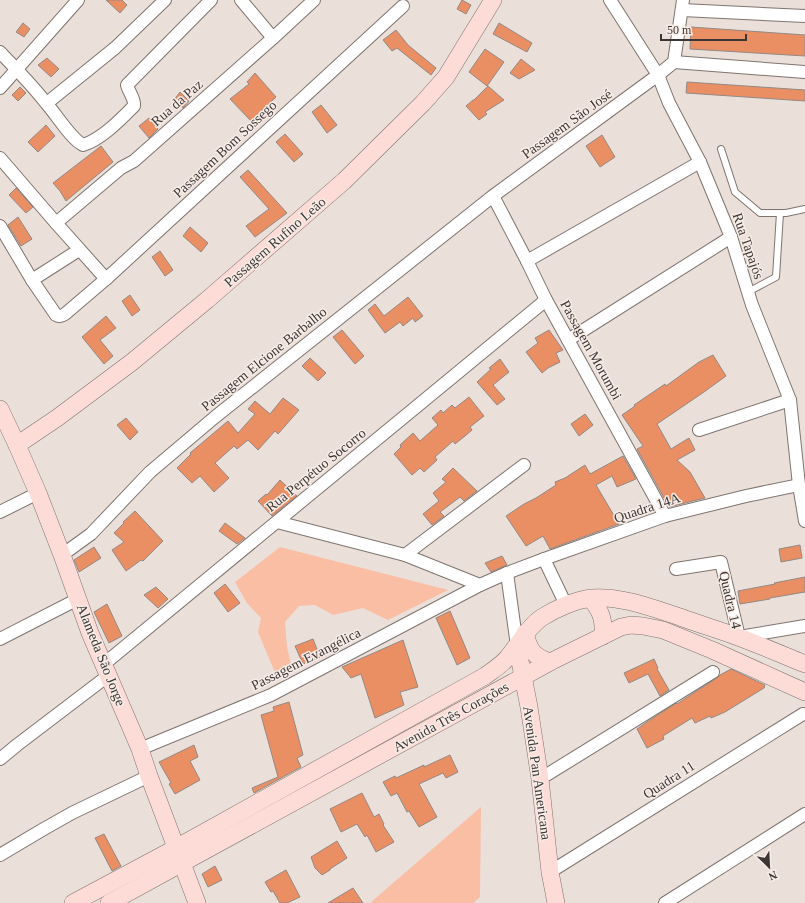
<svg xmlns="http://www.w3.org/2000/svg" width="805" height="903" font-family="'Times New Roman',serif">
<rect width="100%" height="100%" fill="#ebdfda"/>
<g fill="#f9bea4">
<polygon points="280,547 448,590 388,620 363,608 333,615 315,605 299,606 285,622 287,647 292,669 276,675 258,632 261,618 247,603 235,582"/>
<polygon points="481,807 480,897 473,903 370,903"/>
</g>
<g fill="#ea8f63" stroke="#938984">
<polygon points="106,0 122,0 127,5 120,13"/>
<polygon points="462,0 471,5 466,14 457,9"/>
<polygon points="23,23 30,29 24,37 16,32"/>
<polygon points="499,23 532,43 527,52 493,34"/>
<polygon points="691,27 805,35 805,56 690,49"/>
<polygon points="396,30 408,45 436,68 431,75 397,48 392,51 383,40"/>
<polygon points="485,49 504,62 487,86 469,72"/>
<polygon points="47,58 59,69 51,77 38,65"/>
<polygon points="521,59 535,70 519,79 510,73"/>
<polygon points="255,73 276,97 251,121 230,99 249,84 247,82"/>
<polygon points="687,82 805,90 805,101 686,93"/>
<polygon points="488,86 504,100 485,112 487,114 479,120 466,106 473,100 474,100"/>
<polygon points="20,87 26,93 18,101 12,95"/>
<polygon points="180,92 189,101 183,108 174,100"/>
<polygon points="321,105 337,125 327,133 312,112"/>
<polygon points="149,118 158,129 149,138 139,126"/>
<polygon points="46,125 55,136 38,152 28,142"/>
<polygon points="285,134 303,154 294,162 276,142"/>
<polygon points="602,135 615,157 600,167 586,146"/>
<polygon points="101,146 113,162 66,201 60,191 53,183"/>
<polygon points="248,170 287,213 255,237 246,226 269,209 240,177"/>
<polygon points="16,188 33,207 26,213 9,195"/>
<polygon points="18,217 32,239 21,246 8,225"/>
<polygon points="190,227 208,243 201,252 183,236"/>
<polygon points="160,251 173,270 165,276 152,257"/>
<polygon points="130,295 140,310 132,316 122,301"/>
<polygon points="408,297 423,316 415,322 413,318 403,326 400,322 385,333 368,310 375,304 384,316"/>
<polygon points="106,316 116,328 100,340 113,356 104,364 82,337"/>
<polygon points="342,330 364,356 355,364 333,337"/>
<polygon points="549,330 563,350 556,353 560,362 548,368 542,373 526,352 538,343 535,338"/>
<polygon points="713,355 726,376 704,392 657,424 671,449 689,438 695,450 677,460 690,472 705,498 669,507 637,449 643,446 622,415 635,406 634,405 665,384 666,386 699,362"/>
<polygon points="310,358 326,373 318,381 302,366"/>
<polygon points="500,359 509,372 493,385 505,399 497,405 477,382 491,369 489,368"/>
<polygon points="469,397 484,416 470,427 472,430 465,436 455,444 453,441 435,457 437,460 424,472 420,468 412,475 394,454 401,447 400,445 413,433 420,441 438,425 432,418 441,410 443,413 452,405 455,408"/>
<polygon points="283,398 299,410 278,434 275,431 258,450 248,440 237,449 234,446 215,463 229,478 214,492 200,476 192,483 177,468 191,454 190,453 228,421 238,433 255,414 248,409 255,401 270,414"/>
<polygon points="585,414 593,425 579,436 571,424"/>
<polygon points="126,418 138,432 130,440 117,425"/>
<polygon points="623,456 636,479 617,487 612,476 596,485 619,524 550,549 543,536 526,546 506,516 524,504 536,498 556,485 555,482 565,478 585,465 590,474"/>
<polygon points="453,468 477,491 464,501 460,497 440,512 444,516 432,525 423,514 439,501 433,493 446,482 442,479"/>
<polygon points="280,480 297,496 272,516 258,501 266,494 267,495"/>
<polygon points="135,511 163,541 143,561 141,560 126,571 112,550 124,542 114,533 124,523 123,522"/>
<polygon points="225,523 245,538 237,544 219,531"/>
<polygon points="800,545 802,558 781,562 779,549"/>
<polygon points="94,547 101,558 79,572 74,560"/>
<polygon points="502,556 507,565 491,572 485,563"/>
<polygon points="805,577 805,592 770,598 770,599 740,604 738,591 775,584 774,583"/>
<polygon points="225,584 240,603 228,612 214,593"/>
<polygon points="156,587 168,599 158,608 144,595"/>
<polygon points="107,604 122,636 109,643 94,612"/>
<polygon points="450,611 470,658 457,665 436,618"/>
<polygon points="313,639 320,657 303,664 295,646"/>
<polygon points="403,640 418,687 400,692 404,705 375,718 361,674 351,678 342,667"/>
<polygon points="654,659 658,668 657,669 669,690 660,696 648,674 629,683 624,673"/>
<polygon points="731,669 765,685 764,688 725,712 711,718 710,716 695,723 692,718 663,736 664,739 647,748 637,729 647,722 676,703 677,704 689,696 717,678 720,675"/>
<polygon points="289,702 303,755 297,758 301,767 254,793 252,788 278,777 261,715 274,711 273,707"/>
<polygon points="194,745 198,757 190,761 200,780 175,794 169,784 171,783 159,762"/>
<polygon points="450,755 458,772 446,778 443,773 419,784 437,817 419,827 409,811 407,812 397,793 391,796 383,782 395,776 396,778 424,765 424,767"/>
<polygon points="362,793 374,817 379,814 384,824 383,825 394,842 376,852 367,835 365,837 357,824 341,832 330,809"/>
<polygon points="104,834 121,866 112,871 95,838"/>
<polygon points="337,841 347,858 330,869 330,870 322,875 315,868 311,857"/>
<polygon points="215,866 222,880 208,887 202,874"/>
<polygon points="286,870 300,897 287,903 280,903 273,891 271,892 265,882"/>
<polygon points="353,888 363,903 328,903"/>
</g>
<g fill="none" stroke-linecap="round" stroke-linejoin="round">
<g stroke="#7e746f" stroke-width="8">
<g id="lane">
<polyline points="721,149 735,192 760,213 786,213 805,209"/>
<polyline points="748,292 776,277 780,213"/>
</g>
</g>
<g stroke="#7e746f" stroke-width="14">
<g id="street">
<polyline points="241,0 273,38"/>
<polyline points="610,0 658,75 669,103 700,162 731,237 752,305 790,400 799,485 805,521"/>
<polyline points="682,10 805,16"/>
<path d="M 0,52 C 16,69 32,85 46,103 C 56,114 71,139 83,145 C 101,140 121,119 134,106 C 135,98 129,93 127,85 L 211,0"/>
<polyline points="674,62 805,72"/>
<polyline points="0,88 78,0"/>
<polyline points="47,103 115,48 165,0"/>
<polyline points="0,158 56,223 106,279"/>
<polyline points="493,196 527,261 546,300 665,516"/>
<polyline points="56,223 121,168 134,161 273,38 314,0"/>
<path d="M 0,226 L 32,280 L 56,315 C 59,317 62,316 65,314 L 106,279 L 403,6"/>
<polyline points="527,261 700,162"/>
<polyline points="32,280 79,250"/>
<polyline points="568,340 731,237"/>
<polyline points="699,430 790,400"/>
<polyline points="0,512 38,493"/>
<polyline points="277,522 405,555 480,585"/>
<polyline points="62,555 91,534 150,472 215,417 493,196 658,75 674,62 683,0"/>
<polyline points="405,555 524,465"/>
<polyline points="544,559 566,605"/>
<polyline points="676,569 721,562 739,637 805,626"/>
<polyline points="507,573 517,646"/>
<polyline points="0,639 78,599"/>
<polyline points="104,664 546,300"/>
<polyline points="140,749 271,695 480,585 507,573 544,559 665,516 746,496 799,485"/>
<polyline points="0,759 17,745 109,675"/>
<polyline points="540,779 713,672"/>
<polyline points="0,855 42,830 72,813 149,776"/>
<polyline points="550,872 803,714"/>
<polyline points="665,903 805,814"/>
</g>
</g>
<g stroke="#7e746f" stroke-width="18">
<g id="secondary">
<polyline points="0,409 17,445 38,493 62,555 90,633 140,749 149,776 197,903"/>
<polyline points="17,445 57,418 132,362 207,300 344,181 423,103 446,77 493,0"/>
<path d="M 591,599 C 601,611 604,619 603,636"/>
<path d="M 525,633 C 529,650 533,656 550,662"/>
<polyline points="517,646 529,707 540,779 550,872 556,903"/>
<path d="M 73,903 L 176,848 L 485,676 C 493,670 502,665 508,657 C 519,644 527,628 541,618 C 555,609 575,600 592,598 C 622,596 652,608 680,617 C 699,624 719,630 738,637 C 760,645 783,655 805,664"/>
<polyline points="109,903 550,662 621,627 631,625 643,626 663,630 712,650 805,692"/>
</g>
</g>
<use href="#lane" stroke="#fff" stroke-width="6"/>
<use href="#street" stroke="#fff" stroke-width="12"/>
<use href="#secondary" stroke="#fddbd6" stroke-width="17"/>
</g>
<g text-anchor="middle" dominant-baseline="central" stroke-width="3" stroke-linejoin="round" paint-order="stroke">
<g font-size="14" fill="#3b3634" stroke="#f8ece7">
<text transform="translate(177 103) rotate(-41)">Rua da Paz</text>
<text transform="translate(567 124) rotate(-36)">Passagem São José</text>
<text transform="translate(225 149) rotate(-43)">Passagem Bom Sossego</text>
<text transform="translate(275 242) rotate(-41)">Passagem Rufino Leão</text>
<text transform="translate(748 246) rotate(71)">Rua Tapajós</text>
<text transform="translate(591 350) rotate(61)">Passagem Morumbi</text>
<text transform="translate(264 359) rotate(-39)">Passagem Elcione Barbalho</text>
<text transform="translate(316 470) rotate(-39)">Rua Perpétuo Socorro</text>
<text transform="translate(647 508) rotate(-18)">Quadra 14A</text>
<text transform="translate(730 600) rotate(77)">Quadra 14</text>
<text transform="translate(101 655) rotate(68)">Alameda São Jorge</text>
<text transform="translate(306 659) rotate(-27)">Passagem Evangélica</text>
<text transform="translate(451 717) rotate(-29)">Avenida Três Corações</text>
<text transform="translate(537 773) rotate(82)">Avenida Pan Americana</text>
<text transform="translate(669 780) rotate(-32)">Quadra 11</text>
</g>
</g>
<g transform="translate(769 867) rotate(156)" stroke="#f8ece7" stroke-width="3" paint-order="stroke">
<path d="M0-3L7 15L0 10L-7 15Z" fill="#3b3634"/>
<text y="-6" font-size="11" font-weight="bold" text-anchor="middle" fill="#3b3634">N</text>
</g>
<path d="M661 34v6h85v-6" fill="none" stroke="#3b3634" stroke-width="2"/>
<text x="667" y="34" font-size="12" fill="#3b3634" stroke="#f8ece7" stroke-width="3" paint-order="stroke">50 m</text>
</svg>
